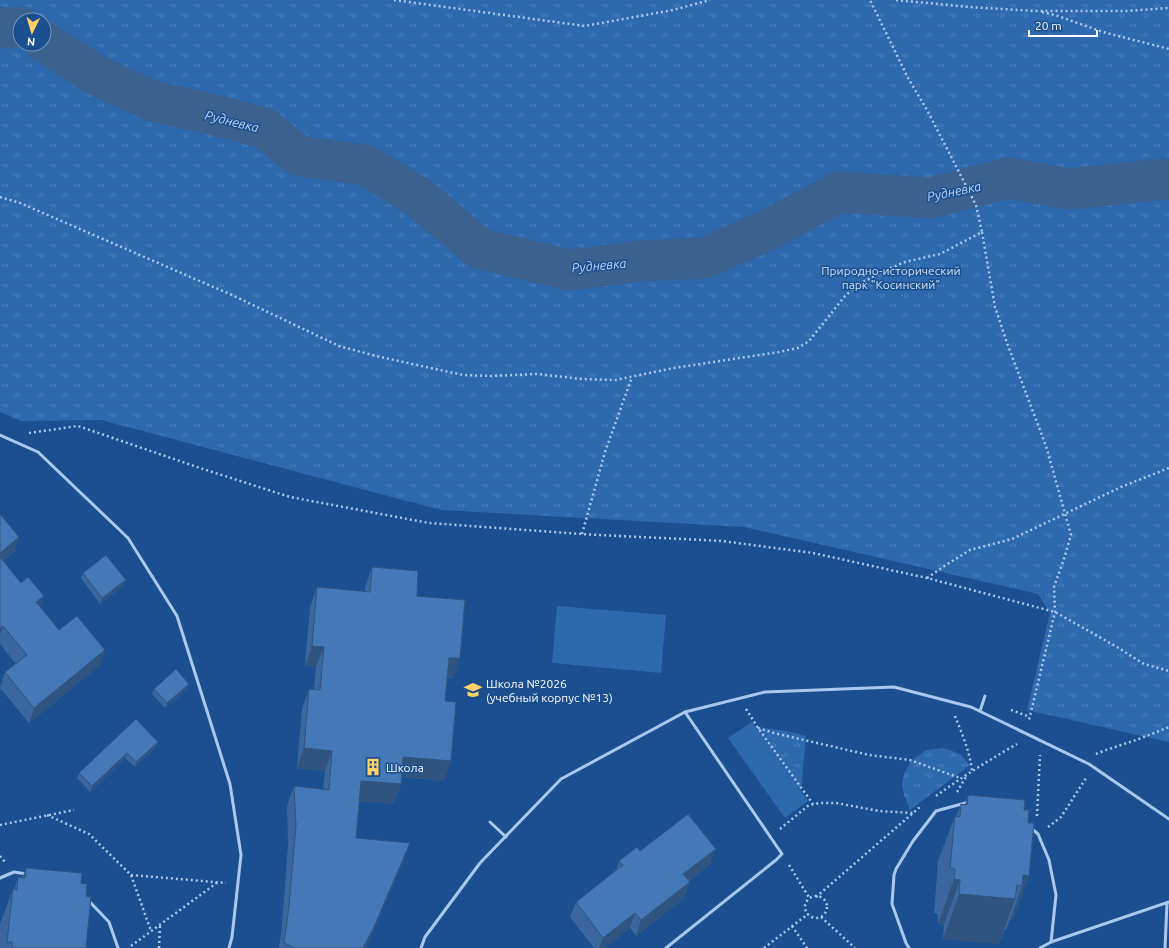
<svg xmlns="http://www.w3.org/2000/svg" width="1169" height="948" font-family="Ubuntu,sans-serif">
<defs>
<pattern id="park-tufts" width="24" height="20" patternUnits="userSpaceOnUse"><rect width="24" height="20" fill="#2e69ad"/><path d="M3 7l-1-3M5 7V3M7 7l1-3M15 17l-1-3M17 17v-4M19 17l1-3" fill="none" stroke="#4d80b9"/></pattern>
</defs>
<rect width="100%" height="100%" fill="#1b4f8f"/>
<g fill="url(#park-tufts)" fill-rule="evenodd">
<path d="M 0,0 L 1169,0 L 1169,742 L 1027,710 L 1050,613 L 1038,594 L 744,527 L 441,510 L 101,420 L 21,421 L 0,412 ZM 20,20 L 44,20 L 44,44 L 20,44 Z"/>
<polygon points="756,727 787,731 806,736 801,791"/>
<polygon points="944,748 960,754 970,765 910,810 904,795 902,784 904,774 911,761 926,750"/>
</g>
<g fill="#2e69ad">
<polygon points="557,606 666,615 661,673 552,663"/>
<polygon points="752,722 808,801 785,818 728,738"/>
</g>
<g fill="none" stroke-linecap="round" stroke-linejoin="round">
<g stroke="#3c6290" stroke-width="41">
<polyline points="0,28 20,27"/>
<polyline points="44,42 98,76 152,101 206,113 264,128 299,156 365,165 418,197 480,249 570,270 640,261 705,258 772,228 839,192 930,198 1007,178 1070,189 1163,179 1169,180"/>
</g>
<g stroke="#a9c9ee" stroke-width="2.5" stroke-dasharray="2 3" stroke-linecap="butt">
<polyline points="394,0 585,26 673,10 710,0"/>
<polyline points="896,0 969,7 1035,11 1126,11 1169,8"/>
<polyline points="1042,12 1055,15 1103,32 1169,49"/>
<polyline points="0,197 20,203 232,295 339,346 376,356 463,375 491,376 537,374 582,379 615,380 674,368 779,352 798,348 809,341 845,296 859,284 884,271 905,262 940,254 982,232 976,205 927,110 908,78 870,0"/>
<polyline points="982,232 995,307 1007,343 1046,446 1071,535 1064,559 1054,587 1055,612 1029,720"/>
<polyline points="29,433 78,426 203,469 290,497 429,523 581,534 722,541 813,553 927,578 1055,612 1117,647 1144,664 1169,671"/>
<polyline points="582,534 605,452 632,377"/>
<polyline points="927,578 946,565 970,550 1012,539 1121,487 1169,468"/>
<polyline points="746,709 758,728 813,804"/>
<polyline points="1011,710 1030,717"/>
<path d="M 955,716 C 962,734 970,752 972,771"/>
<polyline points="758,728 774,733 869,755 910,760 960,778"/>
<polyline points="1096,754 1103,751 1136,740 1169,727"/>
<polyline points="957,792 967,775"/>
<path d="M 936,796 C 962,777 989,760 1017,744"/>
<polyline points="47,815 89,834 131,875 151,931"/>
<polyline points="1037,816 1040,755"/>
<polyline points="0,825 74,810"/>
<polyline points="1048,827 1061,817 1086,778"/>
<polyline points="780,829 809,805 820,803 836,803 879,811 913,813"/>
<polyline points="0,856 5,862"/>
<polyline points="789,865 810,899"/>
<polyline points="131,875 226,883"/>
<circle cx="816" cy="907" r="11"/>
<polyline points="816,897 920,807"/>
<polyline points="821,917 855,948"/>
<polyline points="792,926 807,948"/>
<polyline points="131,946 218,882"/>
<polyline points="159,948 160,925"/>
<polyline points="764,948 808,914"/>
</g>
<g stroke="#a9c9ee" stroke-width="3">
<polyline points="0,435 38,452 128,538 177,616 230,784 241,855 232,937 229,948"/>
<polyline points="980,711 985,696"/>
<polyline points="490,822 506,837"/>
<polyline points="1031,828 1038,834 1049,860 1056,895 1051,942"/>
<polyline points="0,878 14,872 27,874"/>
<polyline points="88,900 109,922 118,948"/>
<polyline points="421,948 425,937 480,863 561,779 685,712 765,692 894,687 971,707 1089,764 1169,819"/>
<polyline points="666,948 776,860 782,854 685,712"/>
<polyline points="909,948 906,943 892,904 894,875 896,869 913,841 936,811 969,802"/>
<polyline points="1040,948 1051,942 1169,902"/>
<polyline points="1165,948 1167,903"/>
</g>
</g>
<g fill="#3a679d">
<polygon points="0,514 19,537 14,552 3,561 21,583 44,596 40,607 59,630 100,665 29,723 0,688 5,672 16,664 0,644"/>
<polygon points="372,567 417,596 453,678 447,678 445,701 451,761 444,781 401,777 401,784 393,804 359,801 356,838 403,862 366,948 279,948 282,926 288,845 287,806 294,786 323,789 325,771 297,768 302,709 309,689 314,690 316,667 305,666 310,607 317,587 365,592 365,587"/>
<polygon points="83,573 124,585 100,604 81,578"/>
<polygon points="189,684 187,689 165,708 152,694 154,689"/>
<polygon points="136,719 158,742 156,747 135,767 125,758 90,792 77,778 79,773"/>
<polygon points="968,795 1024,810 1028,823 1029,876 1013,920 1010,920 1006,930 1004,930 999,944 943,939 944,925 938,924 938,914 934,913 938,861 955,816 956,816 961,804 965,804"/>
<polygon points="640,851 710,864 689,881 684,898 636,936 630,928 604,948 594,948 570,917 576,902 616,870 619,861"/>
<polygon points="26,868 81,883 86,896 86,948 0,948 0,924 13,889 14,890 18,877 22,878"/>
</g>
<g fill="#305480">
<polygon points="19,537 14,552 0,563 0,553"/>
<polygon points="126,580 124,585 100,604 102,598"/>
<polygon points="44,596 38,611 36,602"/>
<polygon points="3,626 0,635 0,629"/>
<polygon points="312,646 324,647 316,667 305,666"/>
<polygon points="105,650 100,665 29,723 34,708"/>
<polygon points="449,658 460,658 453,678 441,677"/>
<polygon points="189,684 187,689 165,708 167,703"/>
<polygon points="158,742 156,747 135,767 136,762"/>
<polygon points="304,748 332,751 325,771 297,768"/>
<polygon points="127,753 125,758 90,792 92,786"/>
<polygon points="403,757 451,761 444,781 396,776"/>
<polygon points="361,781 401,784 393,804 354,801"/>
<polygon points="410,843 403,862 366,948 363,948"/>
<polygon points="716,849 710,864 678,889 683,874"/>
<polygon points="1023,875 1029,876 1013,920 1010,920 1022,886"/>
<polygon points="954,879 960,880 944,925 938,924"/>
<polygon points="690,882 684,898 636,936 641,920"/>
<polygon points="959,894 1015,899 999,944 943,939"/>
<polygon points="635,913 630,928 604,948 599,948 603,938"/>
</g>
<g fill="#4478b7" stroke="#305480">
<polygon points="0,514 19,537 0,553"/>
<polygon points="106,555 126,580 102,598 83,573"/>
<polygon points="0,557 21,583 28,577 44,596 36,602 59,630 77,616 105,650 34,708 5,672 27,655 3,626 0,629"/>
<polygon points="372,567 418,571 417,596 465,600 460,658 449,658 445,701 456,702 451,761 403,757 401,784 361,781 356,838 410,843 373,929 363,948 295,948 284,943 289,906 296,826 294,786 329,790 332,751 304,748 309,689 320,690 324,647 312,646 317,587 370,592"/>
<polygon points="176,669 189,684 167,703 154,689"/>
<polygon points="136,719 158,742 136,762 127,753 92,786 79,773"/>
<polygon points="968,795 1025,800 1024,810 1029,810 1028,823 1034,823 1029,876 1023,875 1022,886 1017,885 1015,899 959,894 960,880 954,879 955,869 950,868 955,816 960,817 961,804 967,805"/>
<polygon points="688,814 716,849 683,874 690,882 641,920 635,913 603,938 576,902 623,865 619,861 637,847 640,851"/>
<polygon points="26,868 82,873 81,883 87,884 86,896 91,897 86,948 12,948 12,942 7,942 13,889 17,890 18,877 25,878"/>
</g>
<defs>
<g id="school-bare" transform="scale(1.38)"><path d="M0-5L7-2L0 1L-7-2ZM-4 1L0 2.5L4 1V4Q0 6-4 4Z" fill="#ffd166" stroke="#1b4f8f" stroke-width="2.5" paint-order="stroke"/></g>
<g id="building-bare" transform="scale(1.38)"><path d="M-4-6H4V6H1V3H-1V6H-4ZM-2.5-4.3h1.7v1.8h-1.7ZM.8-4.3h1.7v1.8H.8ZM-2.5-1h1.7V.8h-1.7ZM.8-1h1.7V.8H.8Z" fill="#ffd166" stroke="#1b4f8f" stroke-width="2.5" paint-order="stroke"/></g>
</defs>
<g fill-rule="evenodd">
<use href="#school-bare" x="473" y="690"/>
<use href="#building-bare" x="373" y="767"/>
</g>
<g text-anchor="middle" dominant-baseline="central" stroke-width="3" stroke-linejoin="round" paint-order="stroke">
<g font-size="12" fill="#cfe3fa" stroke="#1b4f8f">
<text x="891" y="270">Природно-исторический<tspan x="891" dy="14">парк "Косинский"</tspan></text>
</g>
<g font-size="12" fill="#fff" stroke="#1b4f8f" text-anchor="start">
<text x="486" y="683">Школа №2026<tspan x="486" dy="14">(учебный корпус №13)</tspan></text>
<text x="386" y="767">Школа</text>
</g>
<g font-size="13" font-style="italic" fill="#b5d3f5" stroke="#1b4f8f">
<text transform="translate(232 121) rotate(14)">Рудневка</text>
<text transform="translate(954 191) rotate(-12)">Рудневка</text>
<text transform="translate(599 265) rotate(-5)">Рудневка</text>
</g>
</g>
<g transform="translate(32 32) rotate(185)"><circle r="19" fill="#1b4f8f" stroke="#7695bc"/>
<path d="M0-3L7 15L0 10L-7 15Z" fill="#ffd166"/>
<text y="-6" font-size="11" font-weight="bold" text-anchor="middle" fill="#ffffff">N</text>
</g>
<path d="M1029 30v6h68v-6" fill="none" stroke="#ffffff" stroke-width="2"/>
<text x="1035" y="30" font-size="12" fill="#ffffff" stroke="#1b4f8f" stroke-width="3" paint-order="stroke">20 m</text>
</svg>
